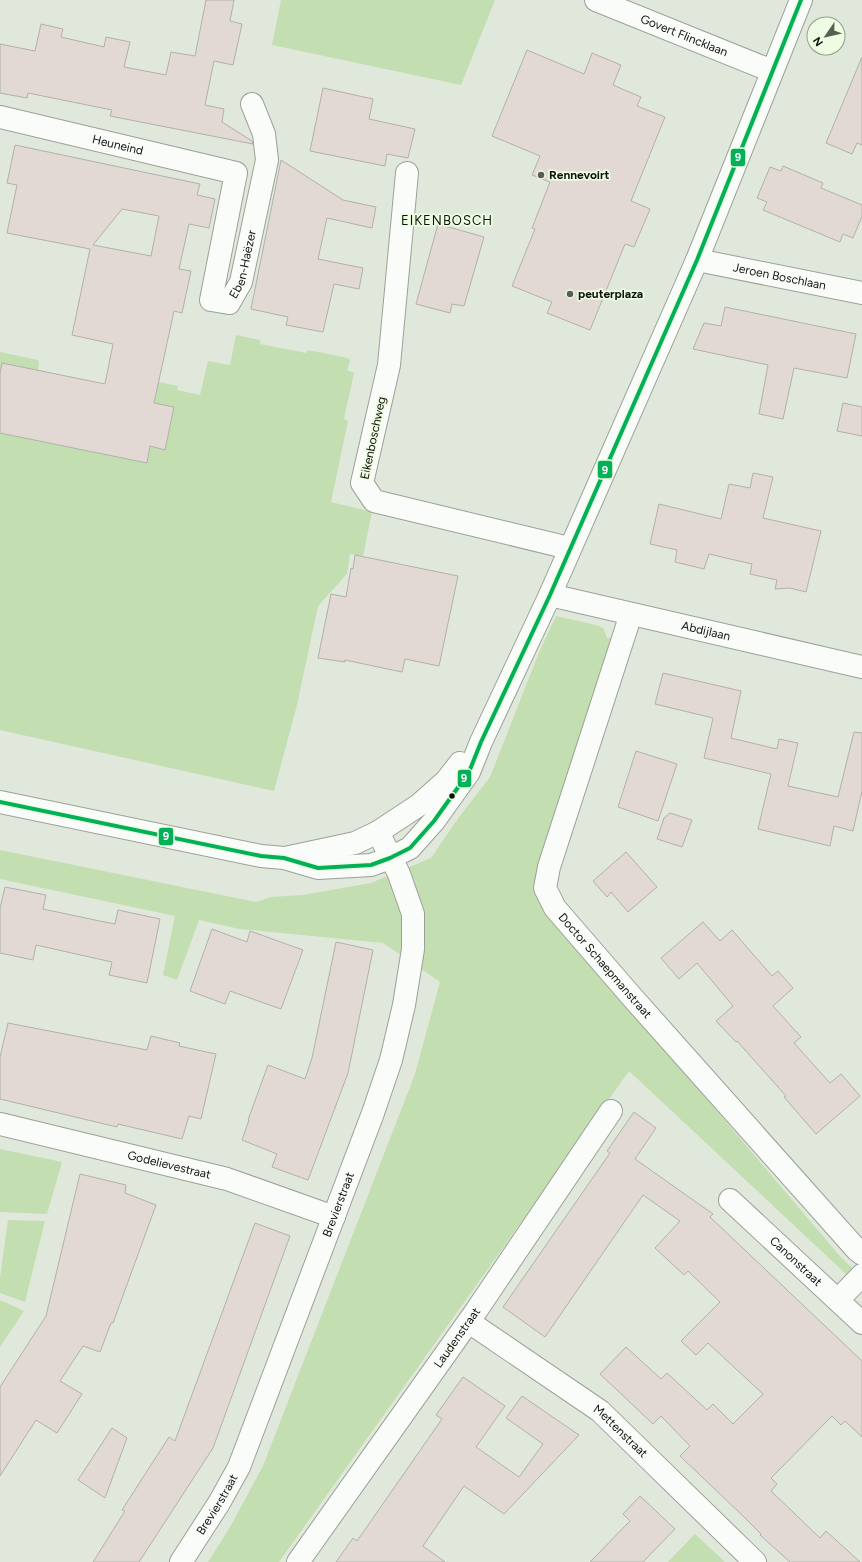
<svg xmlns="http://www.w3.org/2000/svg" width="862" height="1562" font-family="Figtree,sans-serif">
<rect width="100%" height="100%" fill="#e0e8db"/>
<g fill="#c3deb0">
<polygon points="281,0 495,0 461,85 272,45"/>
<polygon points="236,335 260,340 260,344 306,353 308,350 348,358 350,361 347,370 354,373 344,419 348,421 331,502 372,512 363,556 350,554 347,574 318,606 297,705 274,791 0,730 0,352 38,360 39,362 38,370 106,385 113,373 178,386 177,390 200,395 208,361 230,365"/>
<polygon points="556,616 596,625 603,628 607,638 615,638 546,909 838,1254 862,1278 862,1289 629,1071 279,1562 208,1562 229,1529 263,1466 415,1074 440,982 383,943 240,929 199,920 177,980 163,975 175,916 0,879 0,850 256,902 271,897 303,895 371,883 431,858 459,817 490,777 538,655"/>
<polygon points="0,1149 62,1162 47,1214 0,1212"/>
<polygon points="8,1220 45,1221 25,1302 0,1293 0,1278"/>
<polygon points="0,1300 24,1311 0,1347"/>
<polygon points="695,1534 725,1562 668,1562"/>
</g>
<g fill="#e2d9d4" stroke="#b2b0ab" fill-rule="evenodd">
<polygon points="206,0 234,0 230,21 242,24 233,65 214,61 205,105 224,109 222,122 252,141 253,144 110,116 112,110 28,93 27,98 0,93 0,44 35,51 41,24 63,29 61,37 104,47 106,37 130,42 124,67 166,75 171,52 195,56"/>
<polygon points="527,50 584,74 592,53 621,65 613,85 641,97 637,106 665,117 631,201 650,209 634,247 625,244 590,330 547,313 552,302 512,286 535,229 532,228 550,182 532,175 540,156 492,136"/>
<polygon points="862,57 862,145 857,143 852,154 826,143"/>
<polygon points="323,88 373,99 369,119 415,129 408,158 387,154 385,166 310,151"/>
<path d="M 15,145 L 200,184 L 197,195 L 215,199 L 209,228 L 189,224 L 179,269 L 191,271 L 182,313 L 174,311 L 154,403 L 174,407 L 165,450 L 150,446 L 147,463 L 0,433 L 0,374 L 2,363 L 105,384 L 113,344 L 72,335 L 90,249 L 7,233 L 17,185 L 7,183 ZM 122,209 L 159,216 L 151,256 L 93,245 Z"/>
<polygon points="281,160 343,200 376,207 372,228 327,218 318,259 363,268 359,289 334,284 323,332 286,325 288,317 251,309"/>
<polygon points="783,166 823,183 821,188 862,205 862,216 853,238 843,234 840,242 763,210 767,202 757,198 770,167 781,171"/>
<polygon points="438,224 484,237 464,306 452,304 450,313 416,304"/>
<polygon points="725,307 856,334 847,378 794,368 783,419 759,414 768,365 693,349 704,323 721,326"/>
<polygon points="843,403 862,407 862,436 837,431"/>
<polygon points="753,473 773,477 763,518 821,531 806,592 790,588 775,589 777,580 750,574 752,564 709,554 704,569 675,562 677,550 650,544 659,504 721,519 729,484 750,488"/>
<polygon points="355,555 458,576 439,666 405,659 402,672 345,660 345,662 318,658 331,594 346,597 351,568 353,569"/>
<polygon points="663,673 741,691 731,738 777,749 779,739 798,743 788,786 838,797 854,732 862,733 862,791 853,831 834,826 830,846 758,829 771,774 704,758 713,718 655,704"/>
<polygon points="636,751 677,764 658,821 618,807"/>
<polygon points="670,813 692,820 682,847 657,839 664,818"/>
<polygon points="626,852 657,887 628,912 611,892 607,897 593,881"/>
<polygon points="5,887 46,895 43,909 95,920 115,924 118,910 160,919 147,983 109,975 112,962 36,945 33,960 0,953 0,908"/>
<polygon points="703,922 720,941 732,930 772,976 778,971 793,988 773,1006 801,1037 794,1043 830,1083 841,1074 860,1096 816,1134 784,1097 786,1096 737,1041 736,1042 716,1021 733,1006 697,963 679,979 661,958"/>
<polygon points="212,929 247,942 250,931 303,950 281,1009 230,991 225,1004 190,991"/>
<polygon points="336,942 373,950 348,1073 308,1180 272,1167 277,1154 242,1140 249,1120 248,1120 268,1065 305,1079 312,1058"/>
<polygon points="8,1023 147,1050 151,1036 180,1043 179,1046 216,1054 201,1119 189,1116 182,1139 118,1124 117,1127 0,1099 0,1057"/>
<polygon points="634,1112 656,1128 635,1159 713,1214 710,1217 862,1361 862,1437 845,1421 841,1425 832,1416 771,1478 777,1484 771,1491 820,1538 826,1531 860,1562 790,1562 760,1535 761,1534 743,1516 680,1456 690,1446 661,1416 653,1424 600,1374 626,1347 661,1379 667,1373 707,1410 713,1404 733,1424 763,1394 708,1343 696,1355 681,1341 720,1302 688,1271 684,1275 655,1248 680,1221 643,1195 545,1337 503,1307 610,1153 607,1151"/>
<polygon points="80,1174 126,1185 125,1193 156,1205 113,1323 111,1323 100,1352 83,1346 60,1381 82,1394 57,1433 36,1420 0,1476 0,1387 46,1316"/>
<polygon points="255,1223 290,1236 213,1448 139,1562 93,1562 125,1511 122,1510 169,1437 175,1441"/>
<polygon points="463,1377 505,1406 476,1447 519,1477 543,1444 506,1418 522,1396 579,1435 504,1514 464,1486 423,1546 445,1562 336,1562 353,1538 357,1541 442,1419 436,1415"/>
<polygon points="112,1428 127,1438 105,1498 78,1480"/>
<polygon points="640,1496 675,1529 643,1562 590,1562 630,1521 623,1514"/>
</g>
<g fill="none" stroke-linecap="round" stroke-linejoin="round">
<g stroke="#9ba197" stroke-width="24">
<g id="street">
<path id="s1" d="M 596,0 L 772,71"/>
<path id="s2" d="M 0,117 L 236,173 L 211,300 L 229,303 L 241,282 L 267,160 L 264,134 L 252,104"/>
<polyline points="407,173 389,365 362,483 374,501 569,548"/>
<path id="s3" d="M 697,260 L 862,293"/>
<path id="s4" d="M 550,595 L 862,667"/>
<path id="s5" d="M 631,614 L 549,867 L 545,888 L 555,908 L 632,997 L 857,1250 L 862,1254"/>
<path id="s6" d="M 0,1124 L 227,1179 L 334,1217"/>
<path id="s7" d="M 730,1200 L 862,1323"/>
<polyline points="838,1300 862,1275"/>
<path id="s8" d="M 469,1322 L 600,1411 L 755,1562"/>
<path id="s9" d="M 181,1562 L 219,1503 L 239,1467 L 373,1113 L 391,1060 L 404,1005 L 413,949 L 413,914 L 399,874 L 378,832"/>
<path id="s10" d="M 298,1562 L 476,1311 L 611,1111"/>
</g>
</g>
<g stroke="#9ba197" stroke-width="24">
<g id="secondary">
<polyline points="0,802 261,856 284,858 318,868 371,865 390,858 410,848 434,821 469,772 481,742 550,595 697,260 801,0"/>
<polyline points="285,858 355,843 378,832 419,805 446,781 460,763"/>
</g>
</g>
<use href="#street" stroke="#fafcfa" stroke-width="22"/>
<use href="#secondary" stroke="#fafcfa" stroke-width="22"/>
<g stroke="#edfce2" stroke-width="7">
<polyline id="bus-1" points="0,802 261,856 284,858 318,868 371,865 390,858 410,848 434,821 469,772 481,742 550,595 697,260 801,0"/>
</g>
<use href="#bus-1" stroke="#02b058" stroke-width="4"/>
</g>
<g fill="#585e54" stroke="#edfce2" stroke-width="1.5">
<circle cx="541" cy="175" r="4"/>
<circle cx="570" cy="294" r="4"/>
</g>
<circle fill="#0f130b" stroke="#edfce2" stroke-width="1.5" cx="452" cy="796" r="3.5"/>
<g text-anchor="middle" dominant-baseline="central" stroke-width="3.5" stroke-linejoin="round" paint-order="stroke">
<g font-size="12" fill="#0f130b" stroke="#edfce2">
<text stroke="none"><textPath href="#s1" startOffset="95">Govert Flincklaan</textPath></text>
<text stroke="none"><textPath href="#s2" startOffset="121">Heuneind</textPath></text>
<text stroke="none"><textPath href="#s2" startOffset="432">Eben-Haëzer</textPath></text>
<text stroke="none"><textPath href="#s3" startOffset="84">Jeroen Boschlaan</textPath></text>
<text transform="translate(373 438) rotate(-78)">Eikenboschweg</text>
<text stroke="none"><textPath href="#s4" startOffset="160">Abdijlaan</textPath></text>
<text stroke="none"><textPath href="#s5" startOffset="386">Doctor Schaepmanstraat</textPath></text>
<text stroke="none"><textPath href="#s6" startOffset="174">Godelievestraat</textPath></text>
<text stroke="none"><textPath href="#s9" startOffset="392">Brevierstraat</textPath></text>
<text stroke="none"><textPath href="#s7" startOffset="90">Canonstraat</textPath></text>
<text stroke="none"><textPath href="#s10" startOffset="275">Laudenstraat</textPath></text>
<text stroke="none"><textPath href="#s8" startOffset="187">Mettenstraat</textPath></text>
<text stroke="none"><textPath href="#s9" startOffset="68">Brevierstraat</textPath></text>
</g>
<g font-size="12" font-weight="bold" fill="#0f130b" stroke="#edfce2" text-anchor="start">
<text x="549" y="175">Rennevoirt</text>
<text x="578" y="294">peuterplaza</text>
</g>
<g font-size="13" letter-spacing="1" fill="#0f130b" stroke="#edfce2">
<text x="447" y="220">EIKENBOSCH</text>
</g>
</g>
<g stroke="#edfce2" stroke-width="1.5">
<rect x="730" y="148" width="16" height="19" rx="4" fill="#02b058"/>
<rect x="597" y="460" width="16" height="19" rx="4" fill="#02b058"/>
<rect x="457" y="769" width="15" height="19" rx="4" fill="#02b058"/>
<rect x="158" y="827" width="16" height="19" rx="4" fill="#02b058"/>
</g>
<g font-size="11" text-anchor="middle" font-weight="bold" fill="#fff">
<text x="738" y="161">9</text>
<text x="605" y="474">9</text>
<text x="464" y="782">9</text>
<text x="166" y="840">9</text>
</g>
<g transform="translate(826 36) rotate(236)"><circle r="19" fill="#edfce2" stroke="#949f8c"/>
<path d="M0-3L7 15L0 10L-7 15Z" fill="#585e54"/>
<text y="-6" font-size="11" font-weight="bold" text-anchor="middle" fill="#0f130b">N</text>
</g>
</svg>
